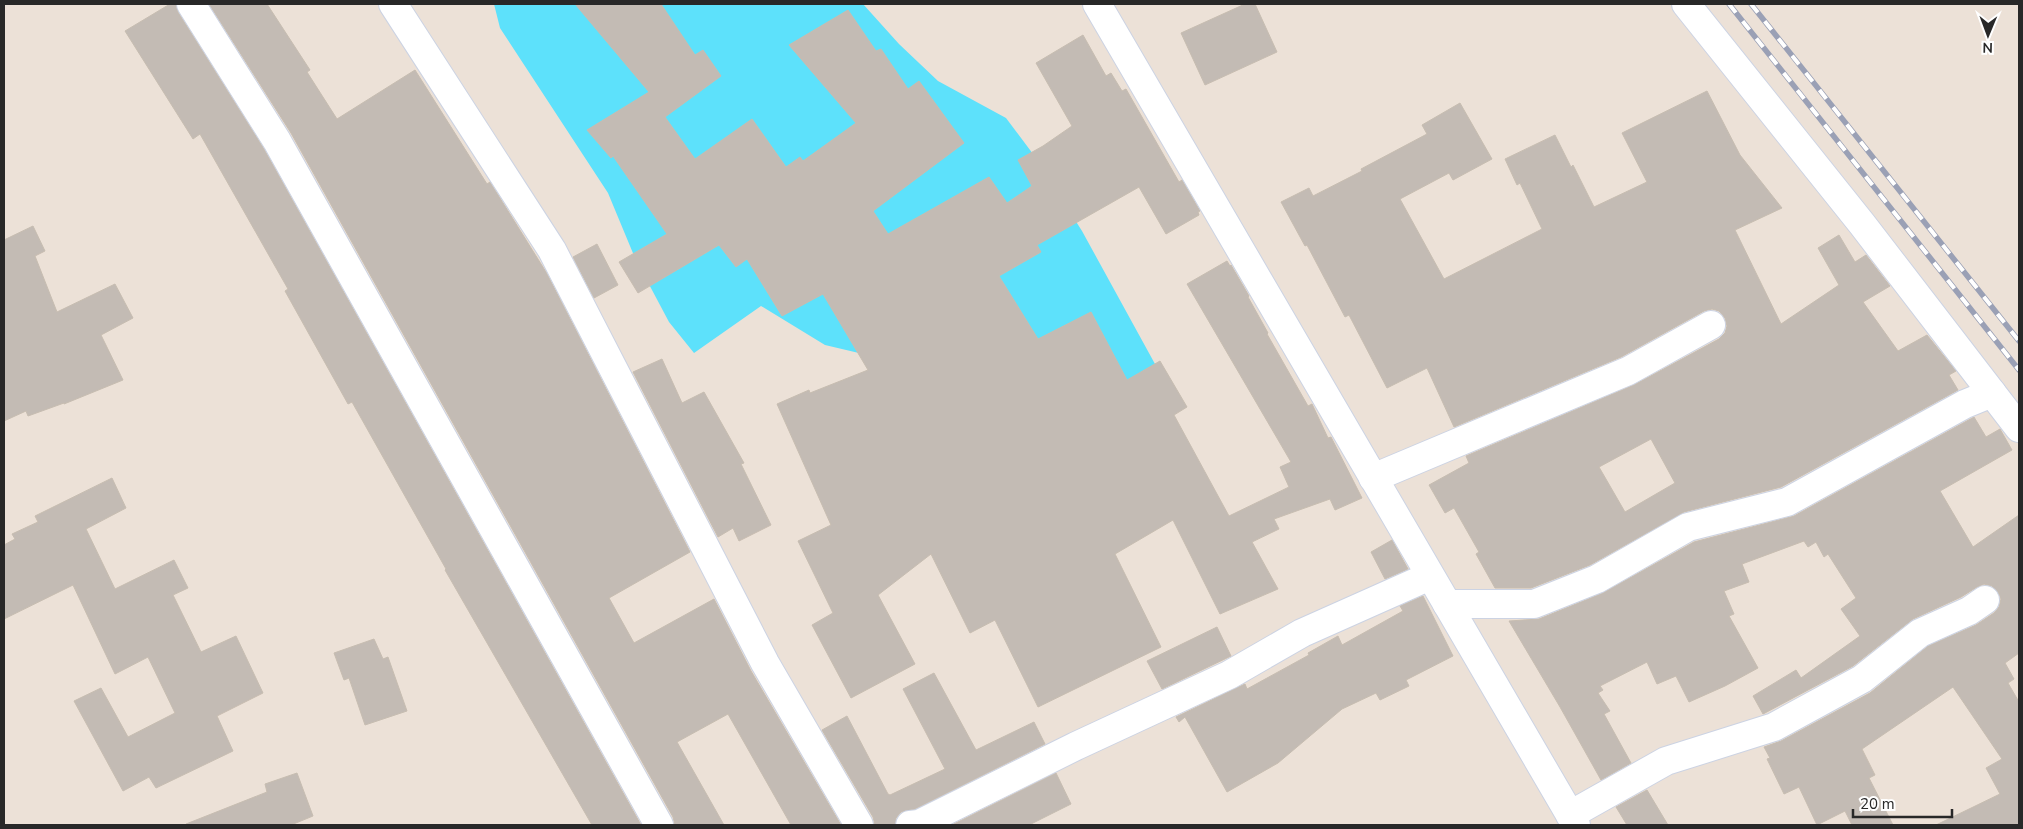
<svg xmlns="http://www.w3.org/2000/svg" width="2023" height="829" font-family="'Nunito Sans',sans-serif">
<rect width="100%" height="100%" fill="#ece1d7"/>
<polygon fill="#5de1fb" points="494,4 863,4 899,44 938,81 1006,118 1033,154 1082,231 1155,364 1159,393 880,358 825,345 761,306 694,353 669,322 635,258 608,193 500,28"/>
<g fill="#c3bbb4" stroke="#c7bdb1" fill-rule="evenodd">
<polygon points="170,4 176,4 178,12 264,149 641,825 592,825 445,570 446,569 352,402 348,404 285,291 288,289 200,134 193,139 125,31"/>
<polygon points="209,4 267,4 310,70 307,72 337,119 415,70 487,184 490,182 546,272 690,552 609,598 634,643 714,599 751,671 841,825 791,825 728,714 677,742 724,825 675,825 673,817 291,133"/>
<polygon points="575,4 661,4 695,55 703,50 721,76 665,117 695,159 752,119 786,167 800,157 803,161 856,123 789,45 848,10 876,51 881,49 908,89 919,81 964,143 873,211 888,234 989,177 1007,203 1032,186 1018,160 1043,146 1072,126 1036,63 1083,35 1106,76 1111,73 1122,91 1126,89 1179,182 1182,180 1200,211 1198,212 1199,215 1166,234 1139,187 1037,245 1041,252 999,276 1038,339 1091,312 1127,380 1160,361 1187,407 1174,415 1229,516 1289,487 1280,467 1291,462 1187,284 1227,261 1230,266 1231,265 1249,296 1248,297 1268,333 1267,334 1308,406 1312,404 1328,438 1331,437 1362,498 1335,510 1330,499 1274,519 1279,529 1252,542 1278,589 1220,614 1173,520 1115,554 1161,647 1038,707 995,620 970,633 931,554 878,595 915,664 851,698 812,625 833,613 798,541 831,525 777,404 809,390 810,393 868,370 823,294 782,316 747,259 736,267 719,245 638,293 619,262 667,234 613,156 611,158 587,130 649,92"/>
<polygon points="1245,4 1255,4 1277,52 1205,85 1181,33"/>
<path d="M 1707,91 L 1740,155 L 1782,208 L 1735,230 L 1781,324 L 1839,285 L 1818,248 L 1839,235 L 1855,262 L 1866,255 L 1890,286 L 1863,302 L 1898,351 L 1927,335 L 1956,371 L 1949,375 L 1958,390 L 1781,487 L 1684,512 L 1590,565 L 1531,588 L 1495,588 L 1476,554 L 1479,552 L 1454,508 L 1445,513 L 1429,485 L 1469,463 L 1466,456 L 1634,385 L 1719,339 L 1725,333 L 1727,326 L 1725,318 L 1719,311 L 1712,309 L 1704,311 L 1621,357 L 1454,427 L 1427,368 L 1387,388 L 1349,315 L 1345,317 L 1307,245 L 1305,246 L 1281,202 L 1309,188 L 1313,196 L 1362,171 L 1361,169 L 1427,134 L 1422,125 L 1460,103 L 1492,159 L 1453,180 L 1449,173 L 1400,199 L 1444,279 L 1542,229 L 1520,183 L 1517,185 L 1505,159 L 1555,135 L 1571,167 L 1573,165 L 1594,207 L 1647,182 L 1622,133 ZM 1651,439 L 1675,483 L 1625,512 L 1599,467 Z"/>
<polygon points="33,226 45,251 35,256 57,312 115,284 133,318 101,335 123,380 64,404 64,403 28,416 26,411 4,421 4,240"/>
<polygon points="597,244 618,285 594,298 573,257"/>
<polygon points="662,359 682,403 704,392 744,463 741,464 771,525 739,541 733,528 718,537 633,372"/>
<polygon points="1974,417 1986,437 2000,429 2012,450 1940,491 1973,547 2019,515 2019,653 2005,663 2014,679 2008,683 2019,702 2019,825 1936,825 2000,794 1986,768 2002,759 1953,687 1862,749 1875,775 1869,778 1893,825 1852,825 1845,811 1817,825 1799,787 1784,794 1767,759 1770,758 1764,747 1781,741 1870,693 1928,646 1976,625 1994,613 1999,607 2001,599 1998,592 1992,586 1984,584 1977,587 1961,597 1913,619 1853,666 1763,714 1753,696 1796,670 1801,678 1860,636 1841,609 1856,598 1828,554 1824,557 1816,542 1808,547 1804,541 1742,564 1749,582 1724,591 1734,614 1729,616 1758,668 1725,686 1689,702 1676,676 1657,684 1647,662 1600,686 1603,690 1598,693 1610,711 1604,714 1631,763 1601,780 1560,707 1509,621 1539,619 1603,593 1694,542 1794,516"/>
<polygon points="112,478 126,508 86,529 115,589 174,560 188,588 173,595 201,652 236,636 263,693 217,716 233,751 156,788 149,777 123,791 74,701 101,688 128,737 175,713 148,657 115,674 73,585 4,619 4,545 15,539 12,534 38,522 35,516"/>
<polygon points="1392,540 1408,569 1385,579 1371,552"/>
<polygon points="1423,596 1453,656 1406,680 1409,686 1380,700 1376,693 1342,709 1278,763 1227,792 1185,717 1179,722 1176,717 1245,684 1247,689 1309,655 1308,653 1338,636 1342,645 1403,611 1400,606"/>
<polygon points="1217,627 1231,656 1162,689 1147,661"/>
<polygon points="374,639 383,659 388,657 407,711 365,725 349,678 344,680 334,653"/>
<polygon points="934,673 976,750 1034,722 1045,744 915,809 901,812 896,818 895,825 875,825 873,817 822,730 847,716 888,794 890,795 945,769 903,689"/>
<polygon points="297,773 313,816 291,825 186,825 186,824 267,792 265,784"/>
<polygon points="1056,773 1071,804 1029,825 952,825"/>
<polygon points="1647,790 1668,825 1627,825 1616,807"/>
</g>
<g fill="none" stroke-linecap="round" stroke-linejoin="round">
<g stroke="#ccd3e3" stroke-width="30">
<g id="minor">
<polyline points="191,4 277,141 659,825"/>
<polyline points="393,4 552,250 765,663 859,825"/>
<polyline points="1686,4 1862,224 2019,428"/>
<polyline points="1373,478 1628,371 1711,325"/>
<polyline points="1447,604 1534,604 1597,579 1688,527 1787,502 1965,404 1992,393"/>
<polyline points="1570,815 1666,761 1774,727 1862,679 1920,633 1969,611 1985,600"/>
<polyline points="910,825 919,824 1076,746 1229,675 1302,633 1430,576"/>
</g>
</g>
<g stroke="#ccd3e3" stroke-width="30">
<polyline id="secondary" points="1097,4 1576,825"/>
</g>
<use href="#minor" stroke="#fff" stroke-width="28"/>
<use href="#secondary" stroke="#fff" stroke-width="28"/>
<g stroke="#9aa0b5" stroke-width="5.5">
<g id="rail">
<polyline points="1729,4 2019,370"/>
<polyline points="1751,4 2019,341"/>
</g>
</g>
<use href="#rail" stroke="#fff" stroke-width="4" stroke-dasharray="11" stroke-linecap="butt"/>
</g>
<rect width="2023" height="829" fill="none" stroke="#282828" stroke-width="10"/>
<g transform="translate(1988 35) rotate(181)" stroke="#ffffff" stroke-width="4" paint-order="stroke">
<path d="M0-4L9 19L0 12L-9 19Z" fill="#282828"/>
<text y="-8" font-size="14" font-weight="bold" text-anchor="middle" fill="#282828">N</text>
</g>
<path d="M1853 809v8h99v-8" fill="none" stroke="#282828" stroke-width="2.5"/>
<text x="1860" y="809" font-size="15" fill="#282828" stroke="#ffffff" stroke-width="4" paint-order="stroke">20 m</text>
</svg>
